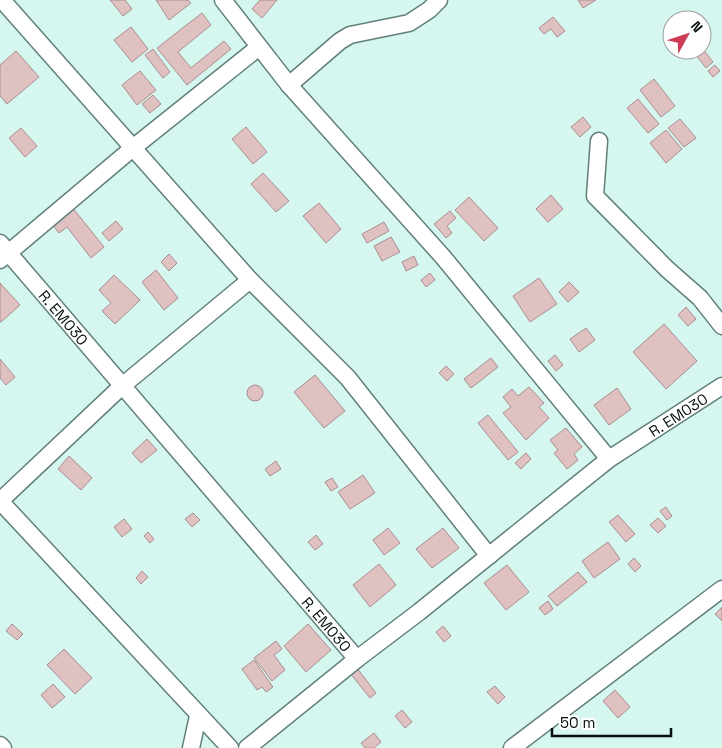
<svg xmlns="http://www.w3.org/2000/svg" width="722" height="748" font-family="'Space Grotesk',sans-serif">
<rect width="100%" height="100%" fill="#d6f7f0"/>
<g fill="#dfc1c2" stroke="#aa8d8e">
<polygon points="110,0 125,0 132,9 123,16"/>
<polygon points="156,0 188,0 191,3 169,20"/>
<polygon points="260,0 277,0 262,18 252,9"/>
<polygon points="578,0 596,0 583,8"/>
<polygon points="202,13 211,25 178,52 191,68 224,41 231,49 187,85 157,48"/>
<polygon points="553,17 565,31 557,37 551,29 544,34 539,28"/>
<polygon points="131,27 148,49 132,62 114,40"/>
<polygon points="702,48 713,62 706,68 692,50"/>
<polygon points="153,49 170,72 163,78 145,55"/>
<polygon points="16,51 39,77 7,104 0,96 0,65"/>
<polygon points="715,65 720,71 713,77 708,71"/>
<polygon points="140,71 156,90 137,105 122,85"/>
<polygon points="654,79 675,106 661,117 640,90"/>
<polygon points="153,95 161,104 150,113 142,104"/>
<polygon points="638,99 659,124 648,133 627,108"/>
<polygon points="583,117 591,127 580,137 571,127"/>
<polygon points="680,119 696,138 684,147 668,128"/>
<polygon points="246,127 267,152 253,164 232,139"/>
<polygon points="21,128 37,146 25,157 9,138"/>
<polygon points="666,130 682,149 666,163 650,143"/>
<polygon points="263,173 289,201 276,212 251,184"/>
<polygon points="551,195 563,209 548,222 536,209"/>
<polygon points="469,197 498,228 484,241 455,210"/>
<polygon points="319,203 341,229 326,243 303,216"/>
<polygon points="72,207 104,247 91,258 67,227 59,233 52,224"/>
<polygon points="450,211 456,218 447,226 452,233 446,238 434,224"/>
<polygon points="116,221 123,229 109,241 102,233"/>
<polygon points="384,222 389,231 367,243 362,234"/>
<polygon points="391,237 400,252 382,261 374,246"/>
<polygon points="169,254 177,263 169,271 161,262"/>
<polygon points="414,256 418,265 406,271 402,262"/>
<polygon points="156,270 178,298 164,310 142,282"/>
<polygon points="430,273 435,280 426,287 421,280"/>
<polygon points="114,275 140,300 115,324 102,311 111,303 99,290"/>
<polygon points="539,278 557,304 530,322 513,296"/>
<polygon points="569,282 579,292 568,302 559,292"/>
<polygon points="0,283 20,305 1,322 0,322"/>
<polygon points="686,307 696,319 688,326 678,315"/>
<polygon points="664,324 697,361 666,389 633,352"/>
<polygon points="586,328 595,340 579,352 570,339"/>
<polygon points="555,355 563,365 556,371 548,361"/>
<polygon points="491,358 498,367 471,388 464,379"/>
<polygon points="0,359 15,377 6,385 0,378"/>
<polygon points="446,366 454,374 447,381 439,373"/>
<polygon points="315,375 345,411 324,428 294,392"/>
<circle cx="255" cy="393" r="8"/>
<polygon points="529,387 544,403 539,407 549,418 526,440 503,413 511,407 503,397 512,389 518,396"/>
<polygon points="617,388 631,409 609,425 594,405"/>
<polygon points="488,415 518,452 508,460 478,423"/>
<polygon points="566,428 582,447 574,454 578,460 567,469 554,453 558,450 550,440"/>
<polygon points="147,439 157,450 141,463 132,453"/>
<polygon points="526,453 531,459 521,469 515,463"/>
<polygon points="69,456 92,478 81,490 58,469"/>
<polygon points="276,461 281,469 270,476 265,469"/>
<polygon points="363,475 375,493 350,509 338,492"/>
<polygon points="332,478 338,487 331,491 325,482"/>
<polygon points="666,507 672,516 667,520 660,511"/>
<polygon points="193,513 200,520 192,527 185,519"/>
<polygon points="618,515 635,534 626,542 609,522"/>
<polygon points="658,518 666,526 658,533 650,525"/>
<polygon points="124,519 132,529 122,537 114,527"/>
<polygon points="388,528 400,543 384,555 373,540"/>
<polygon points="443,528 459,548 432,568 416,549"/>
<polygon points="148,532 154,539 150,543 144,536"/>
<polygon points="316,535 323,544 315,550 308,542"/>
<polygon points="608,542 620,559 594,578 582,561"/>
<polygon points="634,558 641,566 635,572 628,564"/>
<polygon points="379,564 396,585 370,607 353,585"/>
<polygon points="507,565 529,592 506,610 484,583"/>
<polygon points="142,571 148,577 141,584 136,578"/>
<polygon points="578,572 587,582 557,606 548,596"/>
<polygon points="548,601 553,609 545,615 539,608"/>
<polygon points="722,607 722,621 715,614"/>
<polygon points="12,624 23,634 17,640 6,631"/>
<polygon points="308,624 331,650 306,672 284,646"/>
<polygon points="443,626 451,636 444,642 436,632"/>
<polygon points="276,641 282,649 274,655 285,670 272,681 254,658"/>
<polygon points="64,649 92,678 75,694 47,665"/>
<polygon points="254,660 273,687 266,692 262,687 257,690 242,669"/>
<polygon points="357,668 376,693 370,698 350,673"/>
<polygon points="53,684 65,697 52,708 41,695"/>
<polygon points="495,686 505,697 498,704 487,692"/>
<polygon points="615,690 630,707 618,718 603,701"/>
<polygon points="402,710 412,722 405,728 395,716"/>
<polygon points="374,733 381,742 374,748 365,748 361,743"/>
</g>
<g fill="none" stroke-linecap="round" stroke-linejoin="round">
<g stroke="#62807b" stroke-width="19">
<g id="minor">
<polyline points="2,0 250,280 348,378 489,556"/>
<polyline points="223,0 289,85 443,257 609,459"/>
<polyline points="289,85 340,41 350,35 409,23 429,10 439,0"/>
<polyline points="599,141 595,196 667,269 700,298 722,326"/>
<path id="s1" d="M 0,243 L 357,659 L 419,612 L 609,459 L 722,386"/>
<polyline points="0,260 134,147 259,47"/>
<polyline points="0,745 3,748"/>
<polyline points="191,748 198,716"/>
<polyline points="230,748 0,501 122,386 250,280"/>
<polyline points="247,748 357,659"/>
<polyline points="512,748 722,589"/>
</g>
</g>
<use href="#minor" stroke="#fff" stroke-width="16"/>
</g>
<g text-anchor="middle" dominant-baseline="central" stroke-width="4" stroke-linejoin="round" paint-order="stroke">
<g font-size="15" fill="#050f0e" stroke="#fff">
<text stroke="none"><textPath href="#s1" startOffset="98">R. EM030</textPath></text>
<text stroke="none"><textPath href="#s1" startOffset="952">R. EM030</textPath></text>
<text stroke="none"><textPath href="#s1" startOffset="502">R. EM030</textPath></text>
</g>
</g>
<g transform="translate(687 35) rotate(50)"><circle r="24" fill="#ffffff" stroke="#9b9f9f"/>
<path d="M0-4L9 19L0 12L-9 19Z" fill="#cd3d55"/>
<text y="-8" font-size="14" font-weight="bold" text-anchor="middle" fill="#050f0e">N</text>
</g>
<path d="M552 728v8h119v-8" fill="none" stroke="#050f0e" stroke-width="2.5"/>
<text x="560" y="728" font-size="15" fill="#050f0e" stroke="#ffffff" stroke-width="4" paint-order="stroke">50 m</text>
</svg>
